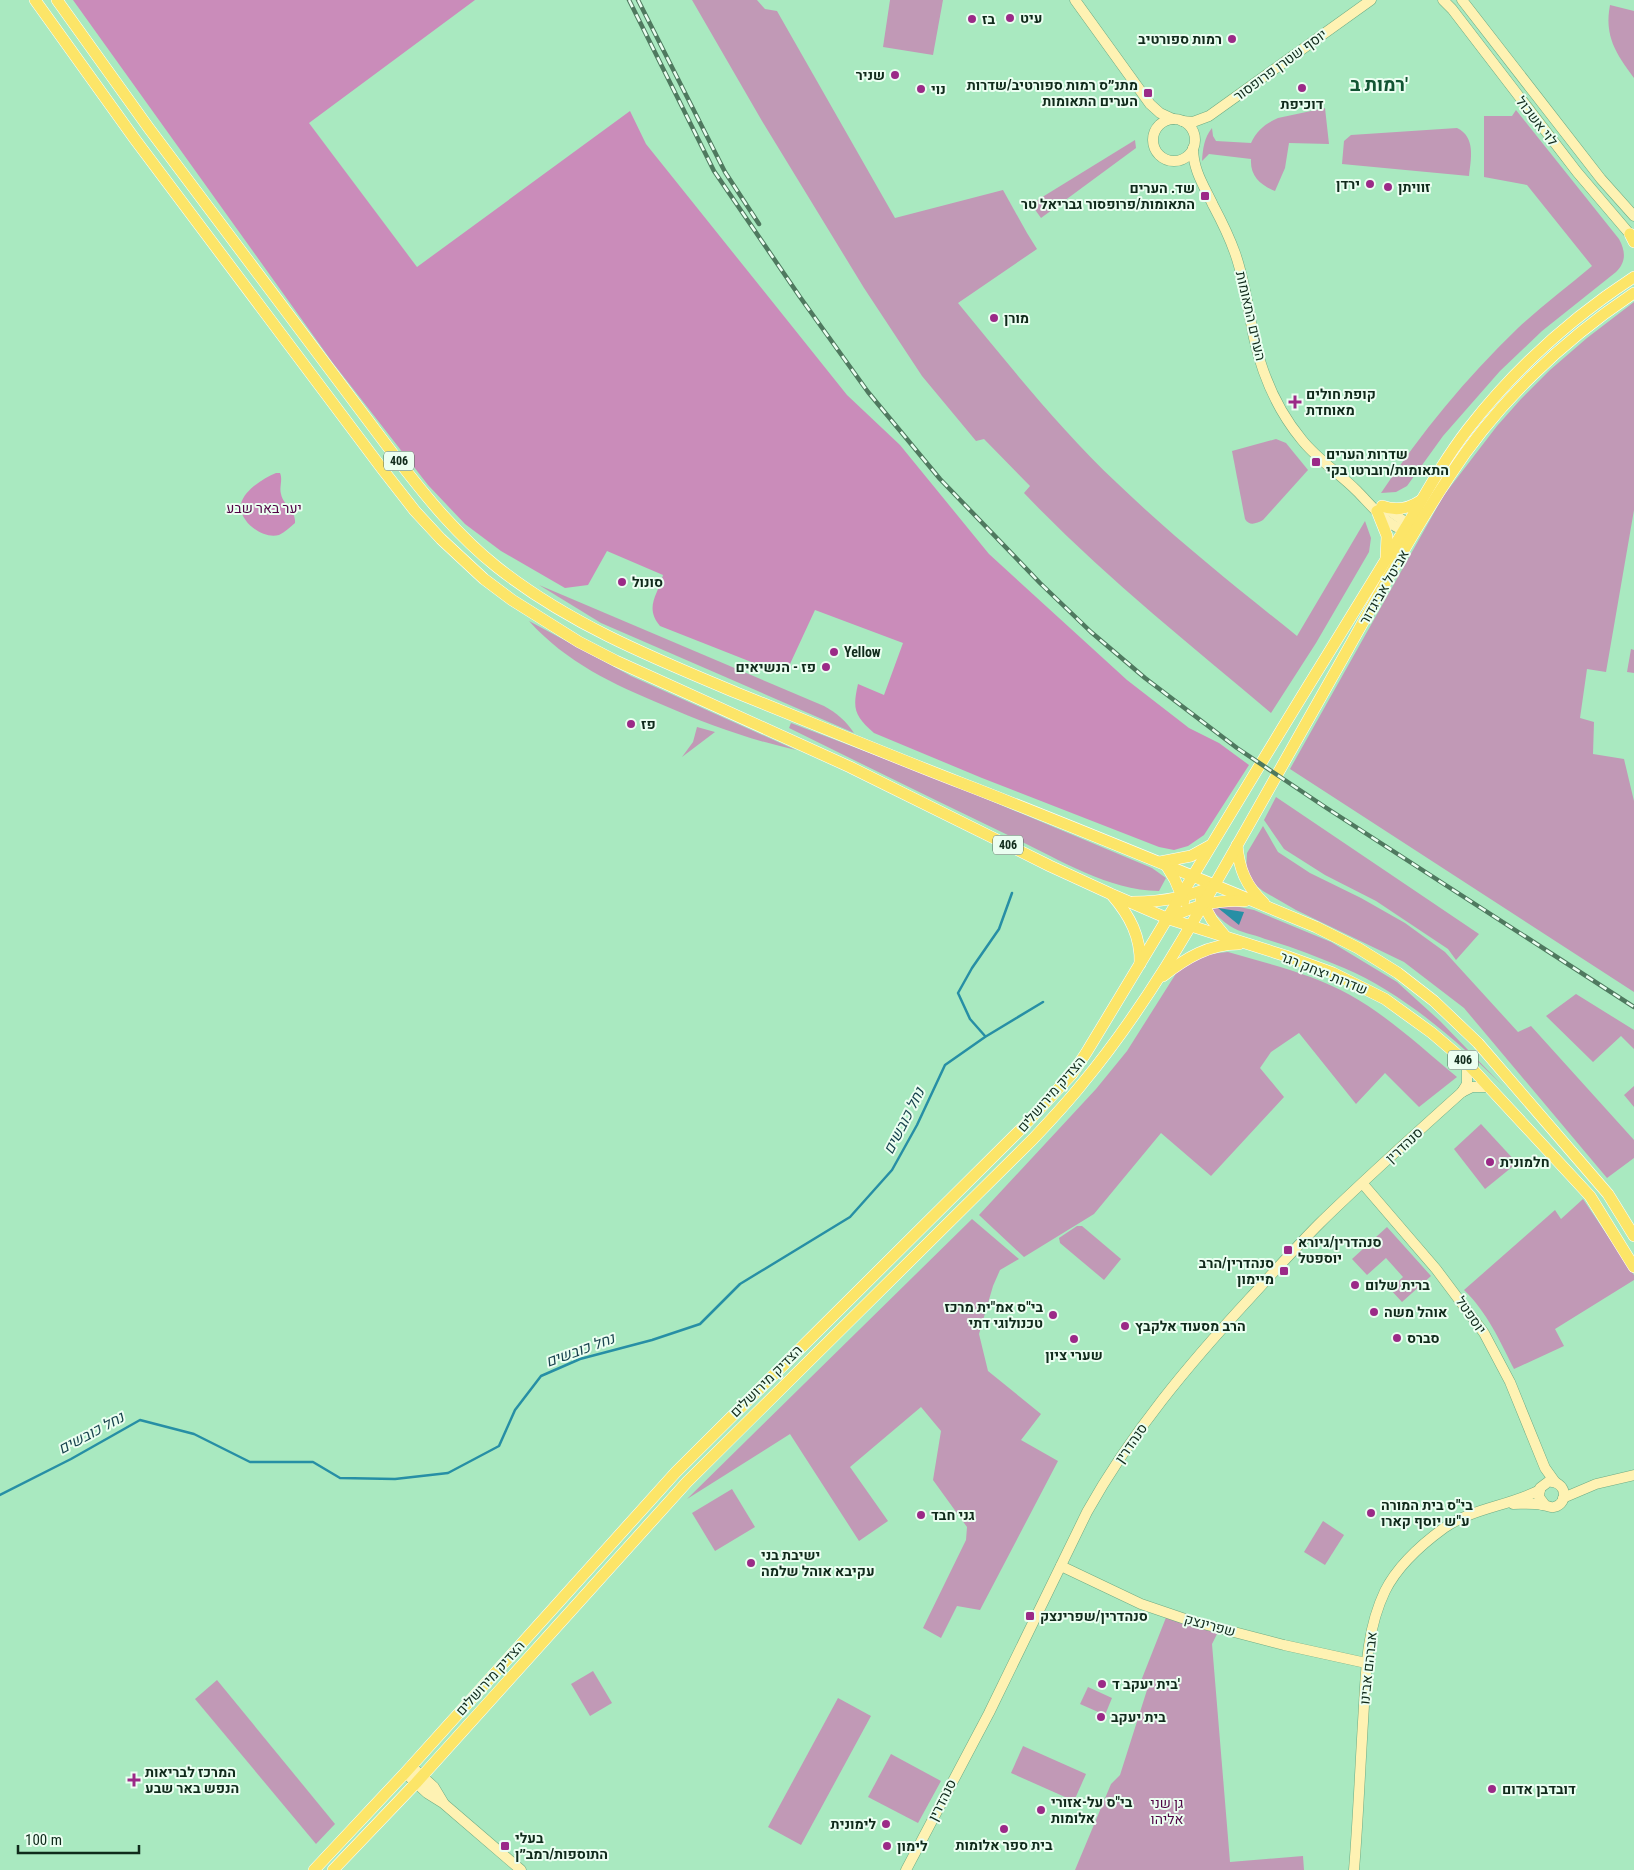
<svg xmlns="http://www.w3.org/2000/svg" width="1634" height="1870" font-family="'Roboto Condensed',Heebo,sans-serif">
<rect width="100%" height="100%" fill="#a9e9c0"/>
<g fill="#c199b6">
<path d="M 692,0 L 757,0 L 765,9 L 777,11 L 895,218 L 1003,190 L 1027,233 L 1037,249 L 958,303 C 1009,365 1059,428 1117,483 C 1174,538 1236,587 1297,636 L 1365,521 L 1371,538 L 1369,552 L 1316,643 L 1271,713 C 1187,642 1100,573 1024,493 L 1030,486 L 984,439 L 976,441 L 922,376 L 864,288 L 762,121 Z"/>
<polygon points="890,0 943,0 933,55 883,47"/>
<path d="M 1610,5 L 1634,11 L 1634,78 C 1616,54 1604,36 1610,5 Z"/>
<path d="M 1325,108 L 1329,144 L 1289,143 L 1285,168 L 1275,191 C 1260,185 1250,176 1251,159 L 1209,154 L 1202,161 C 1203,148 1204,138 1212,128 L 1213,136 L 1216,141 L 1251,143 C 1257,130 1265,124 1278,118 Z"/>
<path d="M 1516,110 L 1619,239 C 1626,252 1626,262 1616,272 L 1542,331 L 1500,371 L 1443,436 L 1407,486 L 1396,492 L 1381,493 C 1421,433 1466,378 1518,328 C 1542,306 1567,287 1592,266 L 1527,185 L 1484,177 L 1484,116 L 1512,116 Z"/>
<path d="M 1457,128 C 1476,137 1471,159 1469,176 L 1342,164 L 1344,141 L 1351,135 Z"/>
<polygon points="1135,140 1136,148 1041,218 1031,204"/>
<polygon points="1634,302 1634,510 1606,672 1587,669 1580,718 1594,722 1593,754 1624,759 1634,801 1634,992 1290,769 1444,495 1497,426 1521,399 1550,370 1587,338"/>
<path d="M 1276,439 L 1286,443 L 1308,470 L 1263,520 C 1256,524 1249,526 1245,519 L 1232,451 Z"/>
<path d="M 539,585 L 824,706 C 837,713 846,721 854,733 L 601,623 Z"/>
<path d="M 529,621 L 631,676 L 796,750 C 751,740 706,724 663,705 C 613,684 567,663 529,621 Z"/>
<polygon points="1631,649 1634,650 1634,673 1627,672"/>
<path d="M 791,723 L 948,783 L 1152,868 L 1166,878 L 1159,891 C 1107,890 1059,859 1014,838 C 939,802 864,765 789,728 Z"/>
<polygon points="697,727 715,732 682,757 693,742"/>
<polygon points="1276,797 1479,934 1456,960 1448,949 1376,901 1325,875 1284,849 1264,820"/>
<polygon points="1263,826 1278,852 1310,873 1361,898 1405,923 1445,952 1518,1032 1531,1026 1634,1140 1634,1158 1607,1178 1464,1008 1404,962 1296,910 1263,891 1252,882 1246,870 1247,853"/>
<path d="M 1225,904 L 1254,910 L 1331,942 L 1397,982 L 1440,1021 L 1504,1087 C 1459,1042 1403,993 1344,968 C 1318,957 1292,947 1265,939 C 1253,934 1240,933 1230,926 C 1222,921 1216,914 1210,908 Z"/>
<path d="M 1228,952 C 1269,964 1313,974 1350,995 C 1388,1016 1423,1049 1457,1077 L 1419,1107 L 1385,1073 L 1356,1104 L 1299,1033 L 1271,1052 L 1260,1068 L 1284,1097 L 1211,1176 L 1161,1133 L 1094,1214 L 1024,1257 L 979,1215 L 1096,1089 L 1127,1051 L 1182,964 L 1199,955 Z"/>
<polygon points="1576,994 1634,1030 1634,1049 1621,1036 1593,1062 1546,1016"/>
<polygon points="1634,1086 1634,1107 1624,1095"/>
<polygon points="1481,1124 1517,1163 1485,1189 1454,1149"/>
<path d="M 1583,1199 L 1634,1275 L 1634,1280 L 1555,1329 L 1564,1346 L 1514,1369 C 1500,1341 1487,1312 1464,1290 L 1555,1210 L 1561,1219 Z"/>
<polygon points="972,1219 1019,1259 1000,1270 993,1286 979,1334 988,1371 1041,1414 1021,1440 1058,1461 980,1610 957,1606 941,1638 923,1628 966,1540 967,1527 933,1480 941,1431 921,1407 850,1467 888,1521 859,1541 790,1434 687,1499"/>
<polygon points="1077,1226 1082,1226 1121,1259 1104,1280 1060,1243 1059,1238"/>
<polygon points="1387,1227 1431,1276 1402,1302 1390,1289 1403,1277 1386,1258 1367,1275 1352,1259"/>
<polygon points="732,1489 755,1527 715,1551 692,1513"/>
<polygon points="1323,1521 1344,1535 1325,1565 1304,1552"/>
<polygon points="1167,1615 1219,1630 1212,1644 1230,1862 1303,1856 1304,1870 1075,1870 1111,1784 1120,1775 1147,1690 1139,1686"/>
<polygon points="593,1671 612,1703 590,1716 571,1684"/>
<polygon points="217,1680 335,1824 316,1844 195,1699"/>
<polygon points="1088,1687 1112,1698 1105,1715 1080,1704"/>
<polygon points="838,1698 871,1716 801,1845 768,1827"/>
<polygon points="1023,1746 1086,1774 1074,1801 1011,1773"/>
<polygon points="891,1754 941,1781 918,1823 868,1797"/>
</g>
<g fill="#ca8cba">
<path d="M 73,0 L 475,0 L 309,123 L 417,267 L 630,111 L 646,144 L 847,395 L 900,445 L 989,554 L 1127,680 L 1189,728 L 1219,743 L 1249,765 L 1204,835 L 1188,846 L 1174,850 L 1159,847 L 982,778 L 874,733 C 855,716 852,710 858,684 L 884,695 L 903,643 L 815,610 L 790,664 L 774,671 L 660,626 C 644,607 658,595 663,575 L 607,551 L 588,585 L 565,588 L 501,551 L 465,524 L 428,485 L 333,363 Z"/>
<path d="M 276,473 L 280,473 C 283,480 279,487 281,494 C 283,505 296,510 295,523 C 290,527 285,532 279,535 C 263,540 238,521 241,504 C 244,490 264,478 276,473 Z"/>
</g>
<polygon fill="#278fa5" points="1218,908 1244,912 1239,925"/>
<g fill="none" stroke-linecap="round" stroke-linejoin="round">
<g stroke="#278fa5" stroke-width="2.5">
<polyline points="985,1036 970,1019 958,993 972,968 999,929 1012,893"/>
<polyline points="0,1495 71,1459 140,1420 194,1434 250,1462 313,1462 340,1478 395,1479 448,1473 499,1446 515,1410 541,1376 580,1359 652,1340 700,1324 740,1284 850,1217 892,1170 917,1125 945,1065 985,1037 1043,1002"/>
</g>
<g stroke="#6dab84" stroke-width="11">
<g id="secondary">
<polyline points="1075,0 1150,104 1160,113 1173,119"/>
<polyline points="1443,0 1452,9 1577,172 1634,239"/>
<polyline points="1462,0 1601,179 1634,216"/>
<circle cx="1174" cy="140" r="21"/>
<polyline points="1182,121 1193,122 1209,116 1371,0"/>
<path d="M 1193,148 C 1193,170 1204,186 1213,205 C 1221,220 1229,236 1235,253 C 1245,281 1248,309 1254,338 C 1262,374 1278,411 1302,440 C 1318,460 1339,473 1357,491 C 1372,506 1389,529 1411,532"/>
<polyline points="1383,506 1408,524 1412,530"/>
<polyline points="1462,1092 1467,1084 1467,1063"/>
<polyline points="1363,1184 1436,1269 1484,1333 1510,1382 1545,1468 1555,1482"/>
<polyline points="1563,1498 1596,1484 1634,1475"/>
<path d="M 1513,1504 C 1523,1504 1533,1503 1542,1505 C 1546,1505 1550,1508 1554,1507 C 1570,1503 1566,1480 1548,1482 L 1540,1488 L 1539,1497 L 1545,1505"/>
<polyline points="1061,1566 1141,1604 1188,1620 1284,1645 1366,1663"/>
<polyline points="411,1766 434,1787 443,1802"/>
<polyline points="405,1773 427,1793 443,1803 521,1870"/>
<path d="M 906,1870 L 989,1713 L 1087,1512 C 1131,1433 1189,1364 1250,1298 C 1273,1273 1296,1247 1320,1223 C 1366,1178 1414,1135 1462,1092 L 1472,1087 L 1489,1087"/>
<path d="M 1354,1870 C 1358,1821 1360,1771 1363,1722 C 1366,1677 1365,1633 1385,1591 C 1397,1567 1422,1544 1444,1528 C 1473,1508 1509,1506 1540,1490"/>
</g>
</g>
<g stroke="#fff" stroke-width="12">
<g id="primary">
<polyline points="35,0 134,138 383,470 415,511 441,539 484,579 512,600 579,642 616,661 850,767 1050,866 1111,894 1169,919 1286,956 1333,973 1385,999 1432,1033 1467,1063 1489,1087 1590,1196 1634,1267"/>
<path d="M 57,0 L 148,127 L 397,459 C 427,498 458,536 497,567 C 569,624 653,658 737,693 C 812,723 886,754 961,783 C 1080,829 1198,878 1316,927 L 1358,948 L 1398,973 L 1434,1001 L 1478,1043 L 1608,1194 L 1634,1236"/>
<polyline points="1630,234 1634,242"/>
<path d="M 1382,506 C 1396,511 1408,509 1420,501"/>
<polyline points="1377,511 1387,536 1386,557"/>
<path d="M 1237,845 C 1239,869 1246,886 1264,903"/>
<polyline points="1160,862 1191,856 1211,845"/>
<polyline points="1166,865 1175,880 1184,901"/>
<path d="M 1112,895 C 1130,916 1141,937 1140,964"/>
<polyline points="1201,900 1212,920 1225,936"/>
<path d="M 1133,902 C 1161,902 1190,897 1215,885"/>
<path d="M 1169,918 C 1193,906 1218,899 1245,901"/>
<path d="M 1163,976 C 1186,958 1209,944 1239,944"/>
<path d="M 314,1870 L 405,1773 L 676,1472 L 1022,1128 L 1072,1074 L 1086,1053 C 1167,920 1246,786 1328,654 C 1354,611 1380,569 1406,527 C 1426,493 1444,460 1468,429 C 1514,370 1571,318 1634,277"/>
<path d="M 333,1870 L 416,1783 L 687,1482 L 1033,1139 C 1050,1121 1067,1103 1082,1084 C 1147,1006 1197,916 1247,828 C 1281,768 1314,709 1348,649 C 1380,592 1412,533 1449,477 C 1496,404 1562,341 1634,293"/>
</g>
</g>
<use href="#secondary" stroke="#fef2b3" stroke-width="10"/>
<use href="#primary" stroke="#fce568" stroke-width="11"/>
<g stroke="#4f795f" stroke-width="4.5">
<g id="rail">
<polyline points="629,0 714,171 800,297 868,392 940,479 1040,583 1091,632 1145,678 1237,748 1325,807 1634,1007"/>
<polyline points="638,0 725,172 759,224"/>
</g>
</g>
<use href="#rail" stroke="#ebfef1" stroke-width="2.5" stroke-dasharray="8" stroke-linecap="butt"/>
</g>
<g fill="#9b2a87" stroke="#ebfef1" stroke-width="2">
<circle cx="1010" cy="18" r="5"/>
<circle cx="972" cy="19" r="5"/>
<circle cx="1232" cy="39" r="5"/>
<circle cx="895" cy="75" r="5"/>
<circle cx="1302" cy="88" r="5"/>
<circle cx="921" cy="89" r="5"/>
<rect x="1143" y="88" width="10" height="10" rx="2.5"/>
<circle cx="1370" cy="184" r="5"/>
<circle cx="1388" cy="187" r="5"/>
<rect x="1200" y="191" width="10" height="10" rx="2.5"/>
<circle cx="994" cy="318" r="5"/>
<path d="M1292.5 394.5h5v5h5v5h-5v5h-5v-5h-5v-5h5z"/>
<rect x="1311" y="457" width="10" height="10" rx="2.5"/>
<circle cx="622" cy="582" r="5"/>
<circle cx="834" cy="652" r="5"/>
<circle cx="826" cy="667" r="5"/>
<circle cx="631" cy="724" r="5"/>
<circle cx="1490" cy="1162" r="5"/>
<rect x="1283" y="1245" width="10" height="10" rx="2.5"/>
<rect x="1279" y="1266" width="10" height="10" rx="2.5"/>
<circle cx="1355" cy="1285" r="5"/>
<circle cx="1374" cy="1312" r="5"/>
<circle cx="1053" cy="1315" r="5"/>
<circle cx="1125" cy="1326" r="5"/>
<circle cx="1397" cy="1338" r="5"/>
<circle cx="1074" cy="1339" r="5"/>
<circle cx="1371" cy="1513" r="5"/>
<circle cx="921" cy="1515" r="5"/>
<circle cx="751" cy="1563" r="5"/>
<rect x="1025" y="1611" width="10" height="10" rx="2.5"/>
<circle cx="1102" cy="1684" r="5"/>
<circle cx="1101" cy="1717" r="5"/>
<path d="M131.5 1772.5h5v5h5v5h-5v5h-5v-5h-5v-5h5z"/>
<circle cx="1492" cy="1789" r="5"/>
<circle cx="1041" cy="1810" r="5"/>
<circle cx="886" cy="1824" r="5"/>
<circle cx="1004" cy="1829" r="5"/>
<rect x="500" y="1841" width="10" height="10" rx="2.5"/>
<circle cx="887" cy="1846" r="5"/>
</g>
<g text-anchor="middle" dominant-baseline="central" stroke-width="4" stroke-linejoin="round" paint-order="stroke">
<g fill="#ebfef1" stroke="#526a5b" stroke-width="1">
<rect x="384" y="451.5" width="30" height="19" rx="4"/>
<rect x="993" y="835.5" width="30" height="19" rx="4"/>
<rect x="1448" y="1050.5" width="30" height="19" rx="4"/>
</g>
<g font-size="12" font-weight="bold" fill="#102a1b">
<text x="399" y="461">406</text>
<text x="1008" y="845">406</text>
<text x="1463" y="1060">406</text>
</g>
<g font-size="14" font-weight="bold" fill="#102a1b" stroke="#ebfef1" text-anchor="start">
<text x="1020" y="18">עיט</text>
<text x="982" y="19">בז</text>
<text x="1222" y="39" text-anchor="end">רמות ספורטיב</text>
<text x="885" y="75" text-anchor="end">שניר</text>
<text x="1138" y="85" text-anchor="end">מתנ״ס רמות ספורטיב/שדרות<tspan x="1138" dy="16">הערים התאומות</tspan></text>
<text x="931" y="89">נוי</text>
<text x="1302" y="104" text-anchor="middle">דוכיפת</text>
<text x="1360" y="184" text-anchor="end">ירדן</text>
<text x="1398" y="187">זוויתן</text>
<text x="1195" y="188" text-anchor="end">שד. הערים<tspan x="1195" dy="16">התאומות/פרופסור גבריאל טר</tspan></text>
<text x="1004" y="318">מורן</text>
<text x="1306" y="394">קופת חולים<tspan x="1306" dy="16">מאוחדת</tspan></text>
<text x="1326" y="454">שדרות הערים<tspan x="1326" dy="16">התאומות/רוברטו בקי</tspan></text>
<text x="632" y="582">סונול</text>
<text x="844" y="652">Yellow</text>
<text x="816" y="667" text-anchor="end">פז - הנשיאים</text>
<text x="641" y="724">פז</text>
<text x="1500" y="1162">חלמונית</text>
<text x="1298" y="1242">סנהדרין/גיורא<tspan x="1298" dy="16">יוספטל</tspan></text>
<text x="1274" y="1263" text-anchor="end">סנהדרין/הרב<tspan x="1274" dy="16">מיימון</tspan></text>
<text x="1365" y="1285">ברית שלום</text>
<text x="1043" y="1307" text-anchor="end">בי"ס אמ"ית מרכז<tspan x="1043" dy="16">טכנולוגי דתי</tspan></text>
<text x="1384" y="1312">אוהל משה</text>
<text x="1135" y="1326">הרב מסעוד אלקבץ</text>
<text x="1407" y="1338">סברס</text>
<text x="1074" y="1355" text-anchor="middle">שערי ציון</text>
<text x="1381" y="1505">בי"ס בית המורה<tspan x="1381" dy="16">ע"ש יוסף קארו</tspan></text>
<text x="931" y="1515">גני חבד</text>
<text x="761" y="1555">ישיבת בני<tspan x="761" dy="16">עקיבא אוהל שלמה</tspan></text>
<text x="1040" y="1616">סנהדרין/שפרינצק</text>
<text x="1112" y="1684">בית יעקב ד'</text>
<text x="1111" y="1717">בית יעקב</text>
<text x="145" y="1772">המרכז לבריאות<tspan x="145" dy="16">הנפש באר שבע</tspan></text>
<text x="1502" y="1789">דובדבן אדום</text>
<text x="1051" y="1802">בי"ס על-אזורי<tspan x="1051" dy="16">אלומות</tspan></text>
<text x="876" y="1824" text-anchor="end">לימונית</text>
<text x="515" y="1838">בעלי<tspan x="515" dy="16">התוספות/רמב״ן</tspan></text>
<text x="1004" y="1845" text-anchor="middle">בית ספר אלומות</text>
<text x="897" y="1846">לימון</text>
</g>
<g font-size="14" fill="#102a1b" stroke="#ebfef1">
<text transform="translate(1280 65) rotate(-36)">יוסף שטרן פרופסור</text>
<text transform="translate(1537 121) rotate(52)">לוי אשכול</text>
<text transform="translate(1251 316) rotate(77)">הערים התאומות</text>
<text transform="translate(1384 587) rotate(-60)">אביטל אביגדור</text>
<text transform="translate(1324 973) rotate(22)">שדרות יצחק רגר</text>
<text transform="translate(1051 1094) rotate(-49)">הצדיק מירושלים</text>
<text transform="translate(1404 1145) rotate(-43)">סנהדרין</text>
<text transform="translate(1471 1315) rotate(55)">יוספטל</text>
<text transform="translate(766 1381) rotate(-45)">הצדיק מירושלים</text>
<text transform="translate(1131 1443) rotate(-55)">סנהדרין</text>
<text transform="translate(1210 1625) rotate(15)">שפרינצק</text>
<text transform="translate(1368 1668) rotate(-84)">אברהם אבינו</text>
<text transform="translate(490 1678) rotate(-48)">הצדיק מירושלים</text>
<text transform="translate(942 1800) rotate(-63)">סנהדרין</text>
</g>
<g font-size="14" fill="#500444" stroke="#ebfef1">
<text x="264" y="508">יער באר שבע</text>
<text x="1167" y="1803">גן שני<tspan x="1167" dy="16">אליהו</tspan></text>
</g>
<g font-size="15" font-style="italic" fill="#18434e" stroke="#ebfef1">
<text transform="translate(904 1121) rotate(-63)">נחל כובשים</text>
<text transform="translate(580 1350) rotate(-20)">נחל כובשים</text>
<text transform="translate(91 1433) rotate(-28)">נחל כובשים</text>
</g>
<g font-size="19" font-weight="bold" fill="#125433" stroke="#ebfef1">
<text x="1379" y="84">רמות ב'</text>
</g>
</g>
<path d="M18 1845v8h121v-8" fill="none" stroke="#102a1b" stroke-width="2.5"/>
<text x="25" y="1845" font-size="15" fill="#102a1b" stroke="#ebfef1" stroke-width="4" paint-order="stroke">100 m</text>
</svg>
